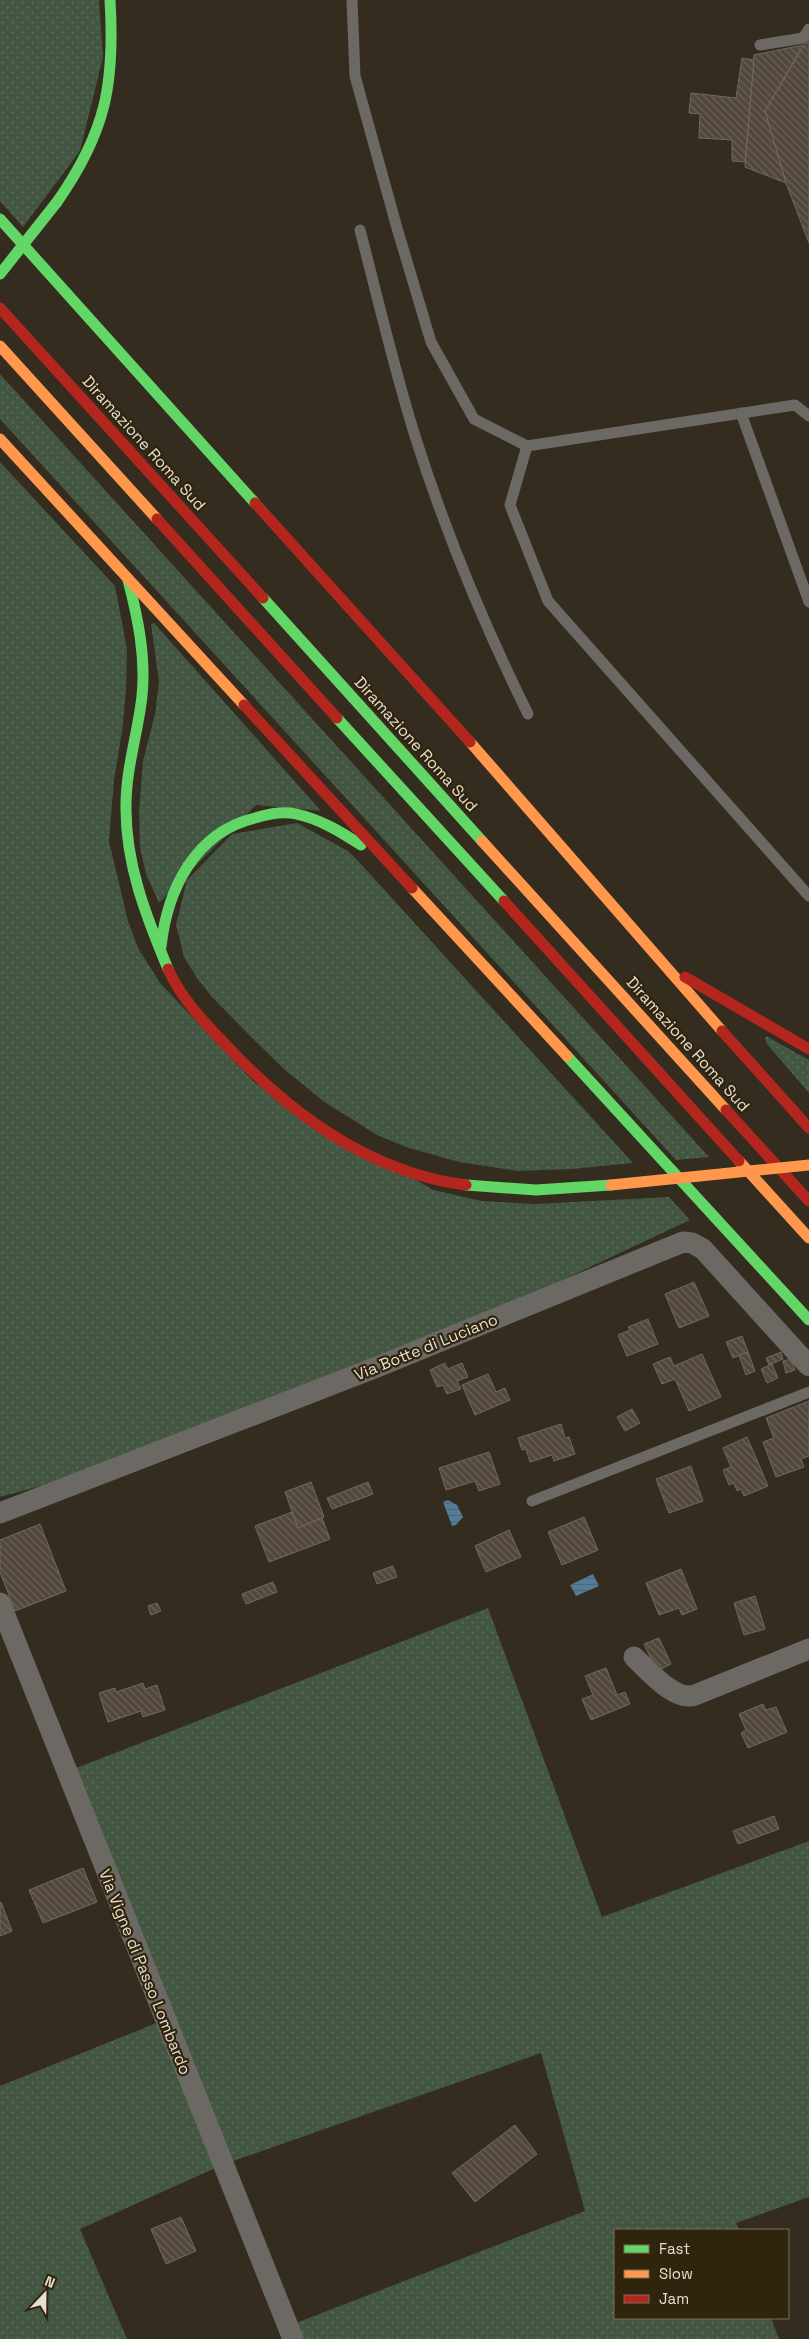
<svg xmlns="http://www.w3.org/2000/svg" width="809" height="2339" font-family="'Space Grotesk',sans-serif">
<defs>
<pattern id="grass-dots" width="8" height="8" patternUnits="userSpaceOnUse" patternTransform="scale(1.25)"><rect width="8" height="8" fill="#425642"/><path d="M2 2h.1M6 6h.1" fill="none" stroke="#5d6e5c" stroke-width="1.8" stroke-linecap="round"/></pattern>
<pattern id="water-rules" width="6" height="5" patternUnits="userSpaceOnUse" patternTransform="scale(1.25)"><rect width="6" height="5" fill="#557d9b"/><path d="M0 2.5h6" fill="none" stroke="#4f6676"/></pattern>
<pattern id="building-back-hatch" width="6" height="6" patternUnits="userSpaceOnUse" patternTransform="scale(1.25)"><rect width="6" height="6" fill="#52473b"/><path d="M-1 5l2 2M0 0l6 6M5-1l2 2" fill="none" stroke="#6b6156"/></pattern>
</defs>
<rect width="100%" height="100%" fill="#332c1f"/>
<g fill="url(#grass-dots)">
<polygon points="0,0 99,0 103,57 80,151 23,227 0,201"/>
<polygon points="0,374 709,1157 676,1160 0,419"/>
<polygon points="0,462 115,586 127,649 126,691 122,732 114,780 109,841 128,921 138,948 160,983 255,1083 433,1190 482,1201 534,1204 669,1197 690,1220 537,1292 333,1376 44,1485 0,1497"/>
<polygon points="154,623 321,811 256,805 159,903 146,874 140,848 139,812 143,761 155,714 159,682 151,624"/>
<polygon points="297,823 348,851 360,863 633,1163 572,1169 518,1171 459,1162 406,1147 377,1135 323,1101 284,1069 252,1038 211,996 197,978 184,957 176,925 187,880 232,834"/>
<polygon points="766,1036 809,1060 809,1093 767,1044 765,1039"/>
<polygon points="488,1608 602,1917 809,1841 809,2197 736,2223 739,2230 615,2230 615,2318 771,2318 779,2339 302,2339 296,2323 585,2211 541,2053 222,2165 80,2229 127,2339 0,2339 0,2086 164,2020 66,1772"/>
</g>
<g fill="url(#water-rules)">
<polygon points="448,1500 457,1505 463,1517 456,1525 452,1526 443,1502"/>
<polygon points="593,1574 599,1586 576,1596 570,1585"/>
</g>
<g fill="url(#building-back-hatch)" stroke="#71685f">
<polygon points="809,37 809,243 786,183 765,111"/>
<polygon points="803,45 765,111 786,183 745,167 754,55"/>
<polygon points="742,58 754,60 745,162 732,161 732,140 699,138 700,114 689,113 691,93 736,98"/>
<polygon points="694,1282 709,1316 679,1328 665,1294"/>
<polygon points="648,1319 658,1344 627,1356 618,1335 630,1330 628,1327"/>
<polygon points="742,1336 748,1352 733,1358 726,1342"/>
<polygon points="748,1352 755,1371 746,1375 739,1355"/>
<polygon points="781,1352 783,1359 769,1365 766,1358"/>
<polygon points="702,1354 721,1397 689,1411 675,1379 662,1384 653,1364 670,1357 674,1366"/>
<polygon points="791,1359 795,1370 786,1373 783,1361"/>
<polygon points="445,1363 448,1369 462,1363 468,1377 457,1381 461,1389 447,1394 443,1385 437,1387 430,1370"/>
<polygon points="772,1364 778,1378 767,1383 761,1369"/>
<polygon points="488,1374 496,1392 505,1388 510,1400 475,1415 462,1385"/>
<polygon points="809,1401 809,1456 801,1459 804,1467 776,1477 763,1442 774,1438 766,1418"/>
<polygon points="632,1409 640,1423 625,1431 617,1417"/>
<polygon points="561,1424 565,1438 569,1437 575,1454 554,1461 552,1455 530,1462 526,1449 522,1450 518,1438"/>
<polygon points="747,1437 768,1486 744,1496 741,1489 737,1491 734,1483 729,1485 723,1470 731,1467 723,1448"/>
<polygon points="489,1452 500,1484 479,1491 475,1481 446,1490 439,1468"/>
<polygon points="691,1466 703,1501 669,1513 656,1479"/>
<polygon points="311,1482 324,1517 298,1528 285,1492"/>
<polygon points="368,1482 373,1494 332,1509 327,1498"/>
<polygon points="292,1512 298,1528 322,1518 330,1539 269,1562 255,1526"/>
<polygon points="584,1517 598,1550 562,1565 548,1532"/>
<polygon points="40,1524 66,1591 15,1611 0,1572 0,1540"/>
<polygon points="509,1530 521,1557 486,1572 475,1546"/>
<polygon points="393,1566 397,1577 377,1584 373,1573"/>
<polygon points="681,1569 697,1609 682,1615 679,1608 659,1615 646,1583"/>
<polygon points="273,1582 277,1592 246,1604 242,1594"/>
<polygon points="755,1596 765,1629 744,1635 734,1603"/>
<polygon points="157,1603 161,1611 151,1615 148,1606"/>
<polygon points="659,1638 671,1664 657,1671 644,1644"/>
<polygon points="606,1668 617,1695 625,1692 630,1704 591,1720 582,1699 593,1695 585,1676"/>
<polygon points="143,1683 145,1689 157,1685 165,1710 143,1717 141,1711 108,1722 99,1693 115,1688 116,1692"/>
<polygon points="763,1704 766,1710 776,1707 787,1732 748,1748 741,1733 746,1730 739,1714"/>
<polygon points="774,1816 779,1829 738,1844 733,1831"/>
<polygon points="83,1868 97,1902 43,1923 29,1890"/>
<polygon points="1,1902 12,1931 0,1936 0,1903"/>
<polygon points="515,2125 537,2154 475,2202 452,2173"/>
<polygon points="181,2217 196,2251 166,2264 151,2229"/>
</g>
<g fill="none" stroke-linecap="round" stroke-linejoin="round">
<g stroke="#6c6864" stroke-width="11">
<polyline points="352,0 355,76 397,228 431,342 474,419 527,446 795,405 809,416"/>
<polyline points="760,45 803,38 809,29"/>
<path d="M 360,230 C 378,299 394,369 415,436 C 445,531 484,625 528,714"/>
<polyline points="741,413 809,602"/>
<polyline points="527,446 510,505 548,601 809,896"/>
<polyline points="532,1501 809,1392"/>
</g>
<g stroke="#6c6864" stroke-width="21">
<polyline points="0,1513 377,1367 683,1242 692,1243 703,1249 809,1366"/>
<polyline points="0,1603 293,2339"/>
<path d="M 634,1657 C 649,1671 675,1702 695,1695 L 809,1649"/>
</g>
<g stroke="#63d668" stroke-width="11">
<path d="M 57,202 C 106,132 115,84 110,0"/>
<polyline points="0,219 255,503"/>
<path d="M 128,580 C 138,618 146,657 142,696 C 138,733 126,768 126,805 C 125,863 146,916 168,969"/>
<polyline points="263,598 482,841"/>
<polyline points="337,718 504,901"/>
<path d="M 161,947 C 167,890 195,832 255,818 C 268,814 283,811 296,814 C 320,819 341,832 361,845"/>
<polyline points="567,1056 809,1320"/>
<polyline points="466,1185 536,1190 611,1185"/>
</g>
<g stroke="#ff974d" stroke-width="11">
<polyline points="0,346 157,519"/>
<polyline points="0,439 244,705"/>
<polyline points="470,742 722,1031"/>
<polyline points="482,841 726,1110"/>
<polyline points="412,888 567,1056"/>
<polyline points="739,1161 809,1238"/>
</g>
<g stroke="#b3261e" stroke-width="11">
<polyline points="0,308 263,598"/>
<polyline points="255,503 470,742"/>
<polyline points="157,519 337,718"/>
<polyline points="244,705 412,888"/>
<polyline points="504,901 739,1161"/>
<path d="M 168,969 C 182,1000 205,1023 228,1047 C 292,1115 371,1173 466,1185"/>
<polyline points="685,977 809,1049"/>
<polyline points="722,1031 809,1128"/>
<polyline points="726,1110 809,1201"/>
</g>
<polyline stroke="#63d668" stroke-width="11" points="0,274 57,202"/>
<polyline stroke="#ff974d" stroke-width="11" points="611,1185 809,1165"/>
</g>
<g text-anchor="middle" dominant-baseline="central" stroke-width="4.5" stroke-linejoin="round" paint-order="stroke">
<g font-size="16" fill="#e6ded1" stroke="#30240d">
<text transform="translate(144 443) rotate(48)">Diramazione Roma Sud</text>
<text transform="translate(416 744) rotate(48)">Diramazione Roma Sud</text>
<text transform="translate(688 1044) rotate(48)">Diramazione Roma Sud</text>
<text transform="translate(426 1347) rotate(-22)">Via Botte di Luciano</text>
<text transform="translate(145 1972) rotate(68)">Via Vigne di Passo Lombardo</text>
</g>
</g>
<rect x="614" y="2229" width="175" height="90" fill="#30240d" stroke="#796e5b"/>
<rect x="624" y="2245" width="25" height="8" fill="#63d668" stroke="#796e5b"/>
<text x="659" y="2254" font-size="15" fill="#e6ded1">Fast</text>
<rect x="624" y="2270" width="25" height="8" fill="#ff974d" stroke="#796e5b"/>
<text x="659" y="2279" font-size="15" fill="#e6ded1">Slow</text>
<rect x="624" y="2295" width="25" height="8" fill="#b3261e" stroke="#796e5b"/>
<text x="659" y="2304" font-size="15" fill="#e6ded1">Jam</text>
<g transform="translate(45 2294) rotate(22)" stroke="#30240d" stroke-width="4" paint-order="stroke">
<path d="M0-4L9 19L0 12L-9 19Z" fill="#e6ded1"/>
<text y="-8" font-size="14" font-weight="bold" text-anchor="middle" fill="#e6ded1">N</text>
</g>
</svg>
